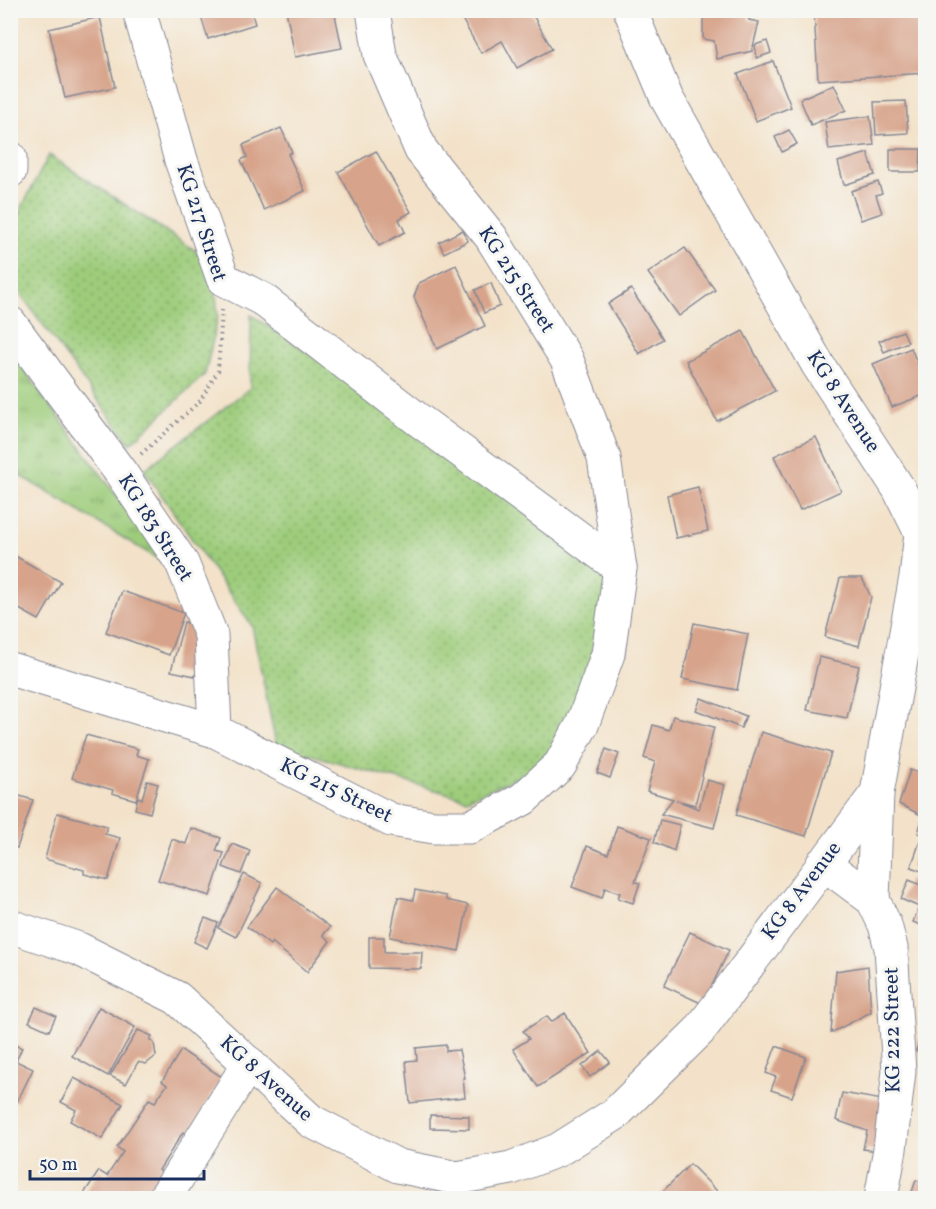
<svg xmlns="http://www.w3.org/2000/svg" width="936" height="1209" font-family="Vollkorn,serif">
<defs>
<pattern id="grass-tufts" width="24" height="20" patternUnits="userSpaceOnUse" patternTransform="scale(1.5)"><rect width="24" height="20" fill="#9dcc7a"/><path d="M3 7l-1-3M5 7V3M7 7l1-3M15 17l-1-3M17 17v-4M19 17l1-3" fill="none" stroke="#7fa667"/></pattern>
<pattern id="park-dots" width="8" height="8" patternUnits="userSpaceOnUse" patternTransform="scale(1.5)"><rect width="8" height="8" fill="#9dcc7a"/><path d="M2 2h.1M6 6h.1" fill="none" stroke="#7fa667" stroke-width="1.8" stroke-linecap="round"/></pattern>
</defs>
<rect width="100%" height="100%" fill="#f6f6f2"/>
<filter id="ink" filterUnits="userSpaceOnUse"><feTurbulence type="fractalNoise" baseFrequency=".0167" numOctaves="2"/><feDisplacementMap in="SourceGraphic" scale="12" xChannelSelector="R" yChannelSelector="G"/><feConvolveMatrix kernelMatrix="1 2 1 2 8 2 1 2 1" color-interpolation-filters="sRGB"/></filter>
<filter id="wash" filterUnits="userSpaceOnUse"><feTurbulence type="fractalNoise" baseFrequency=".008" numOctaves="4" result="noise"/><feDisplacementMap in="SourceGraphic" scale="24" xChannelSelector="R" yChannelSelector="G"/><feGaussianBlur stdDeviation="1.35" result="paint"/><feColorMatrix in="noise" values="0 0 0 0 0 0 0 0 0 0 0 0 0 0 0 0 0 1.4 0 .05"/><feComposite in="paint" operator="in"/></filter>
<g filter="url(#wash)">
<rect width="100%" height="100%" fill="#f3e2c9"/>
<polygon fill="url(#grass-tufts)" stroke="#5c7e6c" stroke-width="1.5" points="10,351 157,550 173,568 11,470"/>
<g fill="url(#park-dots)" stroke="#5c7e6c" stroke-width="1.5">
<polygon points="49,155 213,262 218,317 205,374 130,444 11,281 10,230"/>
<polygon points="251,315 618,555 575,753 467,799 276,745 252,626 144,470 250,388"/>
</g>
<g id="blocks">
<g fill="#d7a38a">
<polygon points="199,10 251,10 255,24 208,39"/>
<polygon points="286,10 334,10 342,48 295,57"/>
<polygon points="457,10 530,10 552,49 517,68 502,41 481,53"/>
<polygon points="707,10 747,10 749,20 759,22 752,51 717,59 714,41 703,39 703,20"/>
<polygon points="849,10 925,10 926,73 818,80 814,12"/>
<polygon points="100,17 115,87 65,98 49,29"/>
<polygon points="767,41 771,53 757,58 755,45"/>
<polygon points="773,61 791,107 756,121 738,74"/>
<polygon points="834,84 846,110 811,125 800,99"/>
<polygon points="906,101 908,133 876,135 874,102"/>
<polygon points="870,116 874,145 829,150 825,122"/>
<polygon points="281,128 292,152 288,154 305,191 264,210 241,160 247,157 243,145"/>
<polygon points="789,130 797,144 782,152 775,137"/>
<polygon points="890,149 921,149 920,172 890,172"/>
<polygon points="376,151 411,212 399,219 405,232 379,246 338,172"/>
<polygon points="868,153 875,175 844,185 838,162"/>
<polygon points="878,182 882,193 876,195 882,213 861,220 851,191"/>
<polygon points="463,230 468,241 444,253 439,242"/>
<polygon points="685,248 715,290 679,316 648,273"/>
<polygon points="456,265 485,326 437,349 414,297 419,283"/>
<polygon points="491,283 500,306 484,313 475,290"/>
<polygon points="631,289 663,339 639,354 608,304"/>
<polygon points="743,331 775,391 717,421 686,361"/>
<polygon points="903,331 908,342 884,352 879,341"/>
<polygon points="911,348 926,384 926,394 892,407 873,364"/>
<polygon points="816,437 841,491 800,510 774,456"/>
<polygon points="698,487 708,531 676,538 667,495"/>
<polygon points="10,553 61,582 39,620 10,604"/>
<polygon points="840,578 862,578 871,597 859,646 825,637"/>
<polygon points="122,591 184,613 169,655 106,632"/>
<polygon points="184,622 205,627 195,676 171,671"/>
<polygon points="694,623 748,634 737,690 682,679"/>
<polygon points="819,657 859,666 847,718 807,710"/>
<polygon points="701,698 746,716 741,728 696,710"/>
<polygon points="673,716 714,727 695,805 676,800 699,809 707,780 725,785 714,828 661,814 673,799 647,791 655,762 644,758 653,725 669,730"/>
<polygon points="761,732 831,753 806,836 736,815"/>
<polygon points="86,735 138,749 136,755 149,759 136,800 112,793 113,790 72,778"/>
<polygon points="606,749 619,754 610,778 597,773"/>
<polygon points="910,770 926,775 926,836 918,833 923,816 899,804"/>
<polygon points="147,781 158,784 150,813 135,809 138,797 142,799"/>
<polygon points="10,793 33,800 17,848 10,846"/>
<polygon points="57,813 107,826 105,834 120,838 108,880 84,874 84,870 45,859"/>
<polygon points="660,820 680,825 674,851 654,842"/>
<polygon points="617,826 651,838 635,882 640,883 633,903 618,898 620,893 605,888 602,898 572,887 587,846 608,854"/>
<polygon points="191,828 221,838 216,851 224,853 210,896 158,880 172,839 186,844"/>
<polygon points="920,841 926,843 926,873 911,867"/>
<polygon points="232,844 250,851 241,874 223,867"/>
<polygon points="244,874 262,883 236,937 218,928"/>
<polygon points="909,880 926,887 926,927 913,922 919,907 901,899"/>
<polygon points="277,887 330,927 323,935 330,941 307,972 272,942 270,945 247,927"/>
<polygon points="415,890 446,896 446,900 468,905 459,951 390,937 398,897 413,900"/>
<polygon points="205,918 218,923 207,948 194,942"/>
<polygon points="690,932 729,950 703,1004 664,986"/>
<polygon points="369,937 384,937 384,952 422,952 421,969 369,968"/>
<polygon points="868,966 871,1012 831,1033 836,971"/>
<polygon points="36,1007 56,1016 49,1031 29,1022"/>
<polygon points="99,1007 135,1027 108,1076 72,1056"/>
<polygon points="565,1013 591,1053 538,1087 513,1049 529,1039 523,1031 547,1016 551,1022"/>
<polygon points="925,1022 926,1022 926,1054 916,1051"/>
<polygon points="138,1030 152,1036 150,1040 154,1043 156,1056 146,1064 138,1062 126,1084 110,1076"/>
<polygon points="10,1043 22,1048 16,1061 33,1069 17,1102 10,1099"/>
<polygon points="446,1045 446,1051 459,1050 465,1078 463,1078 465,1097 410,1103 406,1061 417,1060 416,1048"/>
<polygon points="776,1046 806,1057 792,1097 771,1090 776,1077 766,1073"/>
<polygon points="181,1050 222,1077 188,1135 183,1132 159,1170 163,1173 146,1198 81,1198 99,1171 107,1176 123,1152 117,1147 149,1099 155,1102 167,1085 162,1081"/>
<polygon points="601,1051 610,1062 590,1077 582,1066"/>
<polygon points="74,1078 123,1104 102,1139 70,1121 76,1110 61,1102"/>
<polygon points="842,1093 883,1100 878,1151 863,1149 867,1131 836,1120"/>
<polygon points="430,1115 469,1116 469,1129 430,1128"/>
<polygon points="690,1164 724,1198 656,1198"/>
<polygon points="916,1180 926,1183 926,1198 910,1198"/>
</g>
</g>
</g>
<g filter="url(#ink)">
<use href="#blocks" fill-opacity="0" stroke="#878894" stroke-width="1.5"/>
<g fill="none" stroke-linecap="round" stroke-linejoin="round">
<g stroke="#878894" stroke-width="35">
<g id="minor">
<polyline points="139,10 181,160 223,279 262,299 416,418 620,568"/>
<polyline points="10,158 10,171"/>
<polyline points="10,323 121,473 182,563 211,635 215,731"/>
<polyline points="10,669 215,731 391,820 434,827 470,827 523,799 560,765 582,725 608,654 620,568 604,458 567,360 491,237 421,150 380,55 373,10"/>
<polyline points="823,863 873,900 885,925 891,948 899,1071 890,1149 881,1198"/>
<polyline points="873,900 877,793"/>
<polyline points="10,926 79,949 177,998 311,1121 398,1166 457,1178 511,1168 558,1150 615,1114 699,1031 877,793 916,577 921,533 899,489 818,365 667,99 630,10"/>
<polyline points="166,1196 249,1063"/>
</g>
</g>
<polyline stroke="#878894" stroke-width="4" stroke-dasharray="1.5 4.5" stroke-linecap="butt" points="141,454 200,401 218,371 222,310"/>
<use href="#minor" stroke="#fff" stroke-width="33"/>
</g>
</g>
<g text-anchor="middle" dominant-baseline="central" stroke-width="6" stroke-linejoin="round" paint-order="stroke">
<g font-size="21" fill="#1b2f5e" stroke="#f6f6f2">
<text transform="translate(201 223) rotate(72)">KG 217 Street</text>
<text transform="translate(516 280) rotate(57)">KG 215 Street</text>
<text transform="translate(843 402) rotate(57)">KG 8 Avenue</text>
<text transform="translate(155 528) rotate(58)">KG 183 Street</text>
<text transform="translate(336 791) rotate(26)">KG 215 Street</text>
<text transform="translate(802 891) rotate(-53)">KG 8 Avenue</text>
<text transform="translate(893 1030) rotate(-91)">KG 222 Street</text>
<text transform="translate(266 1079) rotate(42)">KG 8 Avenue</text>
</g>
</g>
<rect width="936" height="1209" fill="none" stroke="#f6f6f2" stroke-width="36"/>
<path d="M30 1170v9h174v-9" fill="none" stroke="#1b2f5e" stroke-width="3"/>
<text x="39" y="1170" font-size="18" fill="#1b2f5e" stroke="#f6f6f2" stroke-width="4.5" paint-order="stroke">50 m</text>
</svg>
